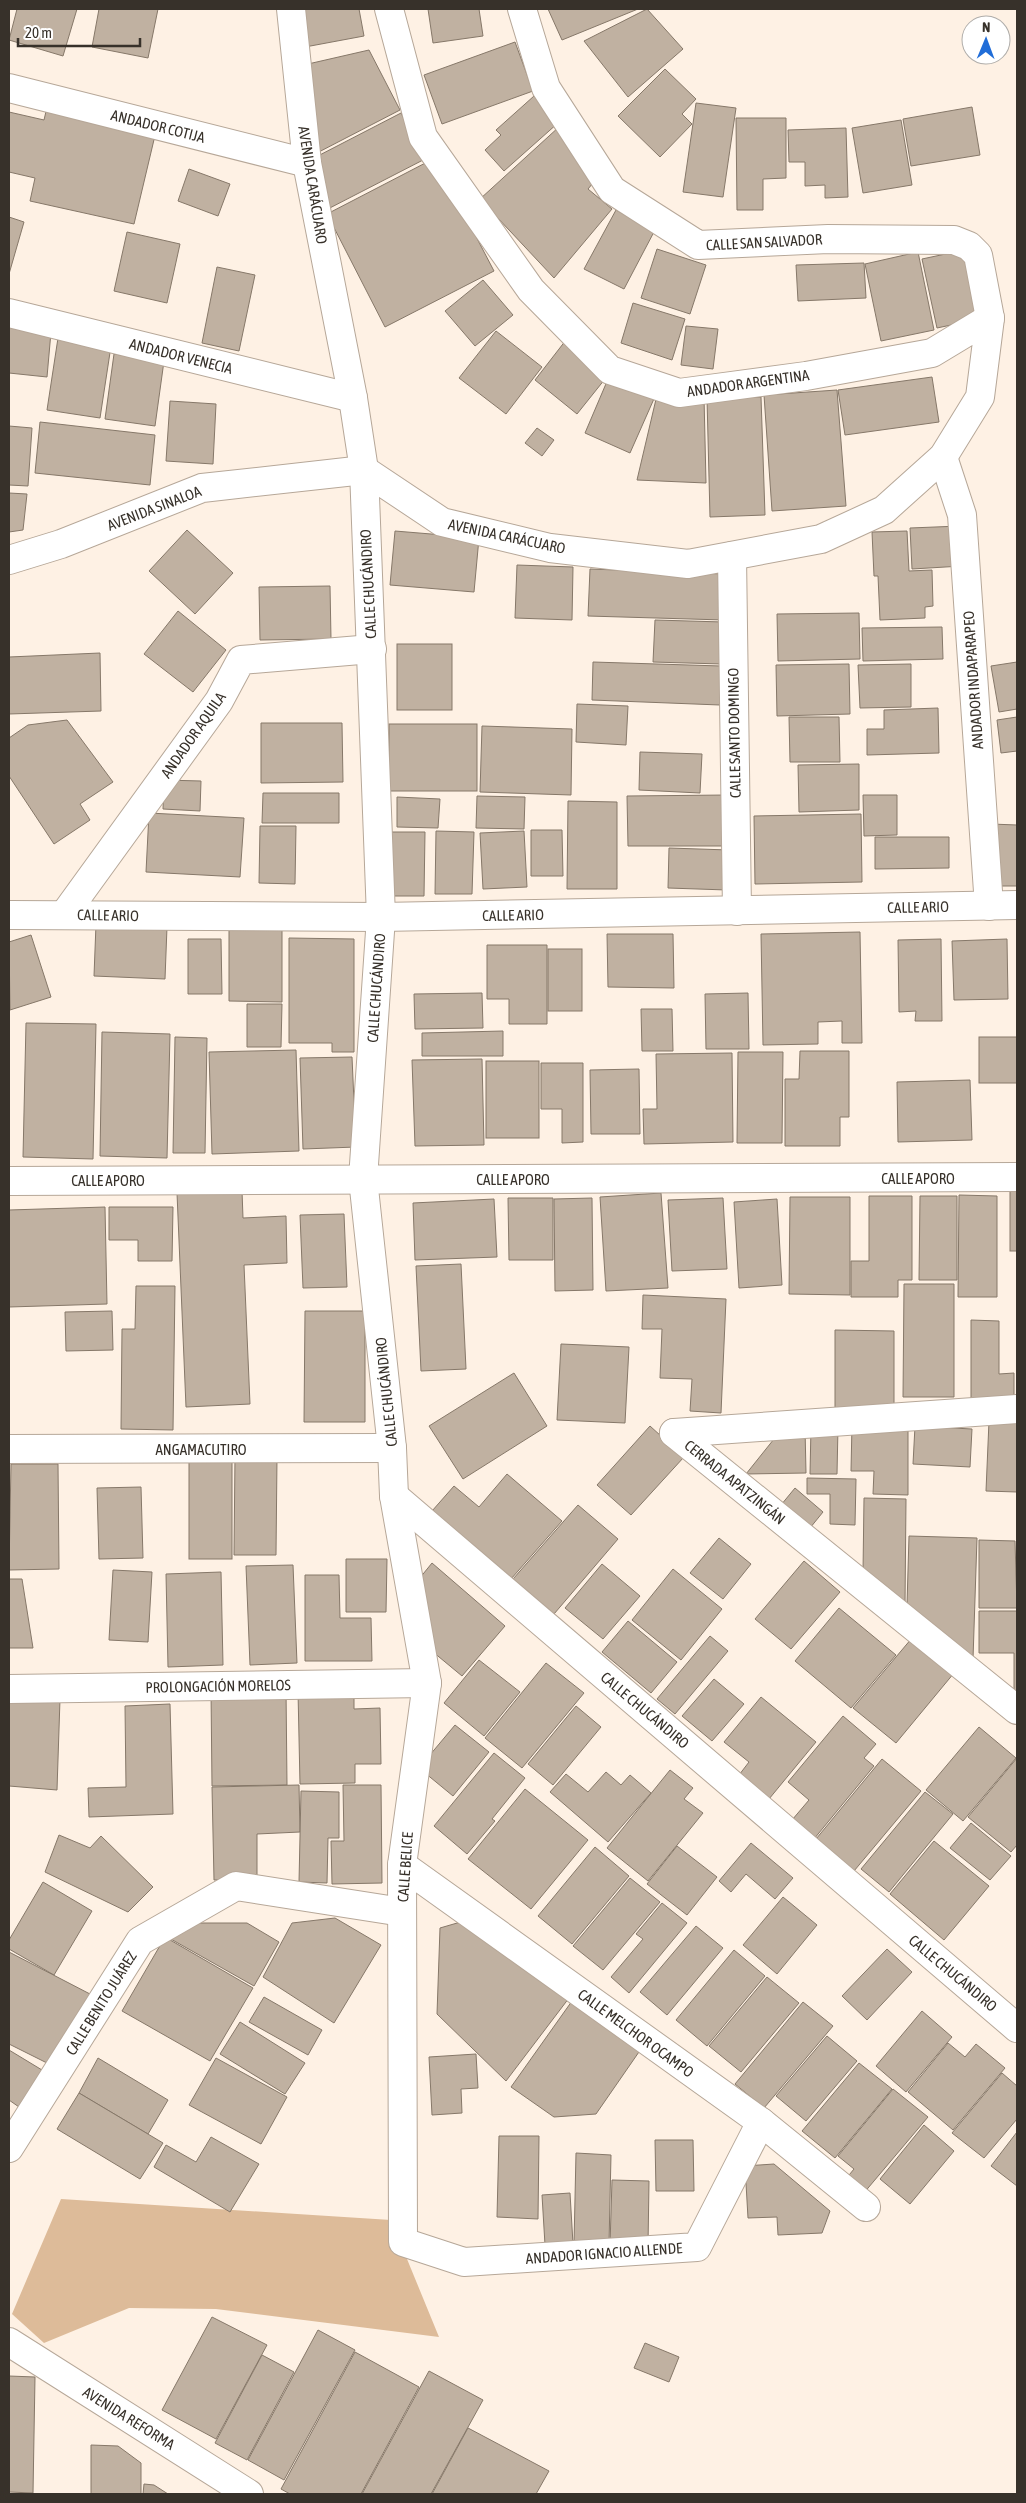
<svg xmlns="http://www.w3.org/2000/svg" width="1026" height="2503" font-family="'Asap Condensed',sans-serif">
<rect width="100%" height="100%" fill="#fef1e4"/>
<polygon fill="#db9" points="61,2199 391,2220 439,2337 216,2309 129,2308 44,2343 12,2314"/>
<g fill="#c0b1a1" stroke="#867869">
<polygon points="17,9 77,9 63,56 9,40"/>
<polygon points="99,9 158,9 148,58 92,47"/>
<polygon points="298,9 359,9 364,36 305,47"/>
<polygon points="428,9 479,9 483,36 433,43"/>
<polygon points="548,9 638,9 562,40"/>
<polygon points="647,9 683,49 628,97 584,41"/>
<polygon points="515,42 533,91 442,124 424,75"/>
<polygon points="369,50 400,110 313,155 308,64"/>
<polygon points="665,69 696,99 682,114 692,124 660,157 618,116"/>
<polygon points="534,96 558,123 504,171 485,150 501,135 496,130"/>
<polygon points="48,103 157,127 134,224 30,201 35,178 9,172 9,112 44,120"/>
<polygon points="696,103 736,108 723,197 683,192"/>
<polygon points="972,107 980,155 911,166 903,119"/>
<polygon points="401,113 425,159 322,212 312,159"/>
<polygon points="736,118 786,118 786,178 763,179 763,210 737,210"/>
<polygon points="901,120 912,185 863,193 852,128"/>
<polygon points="560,126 598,177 588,189 612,209 554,278 480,199"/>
<polygon points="846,128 848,197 825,198 825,185 805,186 805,162 789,162 788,130"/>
<polygon points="435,158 494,271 385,327 327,214"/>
<polygon points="189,169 230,184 218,216 178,201"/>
<polygon points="616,210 655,230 624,289 584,269"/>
<polygon points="9,217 24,222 9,274"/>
<polygon points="127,232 180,244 167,303 114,291"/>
<polygon points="657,249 706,265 690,314 641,298"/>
<polygon points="969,249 984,318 937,328 922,259"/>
<polygon points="918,252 934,330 881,341 865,264"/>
<polygon points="864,263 866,298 798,301 796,265"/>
<polygon points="217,267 255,275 239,351 202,343"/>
<polygon points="483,280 513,315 475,346 445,311"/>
<polygon points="633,303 685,319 672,360 621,343"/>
<polygon points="686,326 718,329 713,369 681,365"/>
<polygon points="9,327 51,332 47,377 9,373"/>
<polygon points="496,331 542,367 506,414 459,378"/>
<polygon points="58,338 111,346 100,418 47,410"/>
<polygon points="566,340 609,374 577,414 535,380"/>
<polygon points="114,354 164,361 155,426 105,419"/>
<polygon points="611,372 657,392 630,453 585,433"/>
<polygon points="932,377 939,422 845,435 838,390"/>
<polygon points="837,390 846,506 772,511 764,395"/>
<polygon points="657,395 704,397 706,483 637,480"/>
<polygon points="761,397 765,515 710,517 707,398"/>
<polygon points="170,401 216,404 213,464 166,461"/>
<polygon points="40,422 155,435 150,485 35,473"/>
<polygon points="9,426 32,428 28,486 9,485"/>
<polygon points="537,428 554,440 542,456 525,443"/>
<polygon points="9,493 27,494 23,530 9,532"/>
<polygon points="960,526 962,566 912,569 910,528"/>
<polygon points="187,530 233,573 195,614 149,571"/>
<polygon points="395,531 479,538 474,592 390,585"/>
<polygon points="907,531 909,571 932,570 933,606 925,607 925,618 880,620 878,576 874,576 872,532"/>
<polygon points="517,565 573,567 572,620 515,618"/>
<polygon points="590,569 725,574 724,620 588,616"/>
<polygon points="330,586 331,639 260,640 259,587"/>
<polygon points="178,611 226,650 193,692 144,654"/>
<polygon points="859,613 860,659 778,661 777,614"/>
<polygon points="655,620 723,622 722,664 653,662"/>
<polygon points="942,627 943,659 863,661 862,628"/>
<rect x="397" y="644" width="55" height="66"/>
<polygon points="100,653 101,711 9,714 9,657"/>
<polygon points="593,662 721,666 720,705 592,700"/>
<polygon points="1017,662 1017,709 999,712 991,666"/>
<polygon points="849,664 850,714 777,716 776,665"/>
<polygon points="911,664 911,707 860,708 858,665"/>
<polygon points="577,704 628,706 626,745 576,742"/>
<polygon points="938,708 939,753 867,755 867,729 884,729 884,710"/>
<polygon points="789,717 839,717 840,762 790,762"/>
<polygon points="1017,717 1017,751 1001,753 997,720"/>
<polygon points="67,720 113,782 80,804 90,820 54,844 9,776 9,738 28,725"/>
<polygon points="261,723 342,723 343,782 261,783"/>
<rect x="389" y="724" width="88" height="67"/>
<polygon points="482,726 572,729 571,795 480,792"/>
<polygon points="640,752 702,754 700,793 639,790"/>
<polygon points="859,764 859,810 799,812 798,765"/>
<polygon points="164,780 201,781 200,811 163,809"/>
<polygon points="263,793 339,793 339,823 262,823"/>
<polygon points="726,795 726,846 628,846 627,796"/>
<polygon points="863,795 897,795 897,835 864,836"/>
<polygon points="477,796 525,797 524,829 476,828"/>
<polygon points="397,797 440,799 438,828 397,827"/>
<polygon points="568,801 617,802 617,889 567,889"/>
<polygon points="149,813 244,818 240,877 146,872"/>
<polygon points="861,814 862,882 755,884 754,816"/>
<polygon points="991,824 1017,825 1017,886 989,886"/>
<polygon points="260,826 296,826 295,884 259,883"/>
<polygon points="531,830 562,830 563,876 531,876"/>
<polygon points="436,831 474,832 472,894 435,894"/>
<polygon points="524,831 527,887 483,889 480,833"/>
<polygon points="391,832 425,832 424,896 390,896"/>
<polygon points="875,837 949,837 949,868 875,869"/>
<polygon points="669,848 729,850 727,890 668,888"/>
<polygon points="96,924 167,927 165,979 94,976"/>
<polygon points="229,930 282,930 282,1002 229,1001"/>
<polygon points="860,932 862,1043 842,1043 842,1021 818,1022 818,1044 763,1045 761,934"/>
<polygon points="607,934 673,934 674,988 608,987"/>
<polygon points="31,935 51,997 10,1010 9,942"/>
<polygon points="289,938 354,939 354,1052 332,1052 332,1043 289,1043"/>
<polygon points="188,939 221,939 222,994 188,994"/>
<polygon points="941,939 942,1021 915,1021 916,1011 899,1012 898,940"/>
<polygon points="1007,939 1008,999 954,1000 952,941"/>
<polygon points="487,945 547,945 547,1024 509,1024 509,999 487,999"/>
<rect x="548" y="949" width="34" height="62"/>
<polygon points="482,993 483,1028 415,1029 414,994"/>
<polygon points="748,993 749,1049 706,1049 705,994"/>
<polygon points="247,1004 282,1004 281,1047 247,1047"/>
<polygon points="641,1009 672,1009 673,1051 642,1051"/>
<polygon points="26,1023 96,1024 93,1159 23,1157"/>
<polygon points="503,1031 503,1056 422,1056 422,1033"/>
<polygon points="102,1032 170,1034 167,1158 100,1156"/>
<polygon points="175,1037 207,1038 205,1153 173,1153"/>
<rect x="979" y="1037" width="38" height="46"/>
<polygon points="296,1050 299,1151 212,1154 209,1052"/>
<polygon points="800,1051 849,1051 849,1117 840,1117 840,1146 785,1146 785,1079 799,1079"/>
<polygon points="738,1052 783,1052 782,1143 737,1143"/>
<polygon points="732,1053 733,1142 644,1144 643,1109 657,1109 656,1054"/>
<polygon points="352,1057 356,1147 303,1149 300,1058"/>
<polygon points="482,1059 484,1145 415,1146 412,1060"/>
<rect x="486" y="1061" width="53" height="77"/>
<polygon points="541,1063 583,1063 583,1142 562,1143 562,1109 541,1109"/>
<polygon points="639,1069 640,1134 591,1134 590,1070"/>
<polygon points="970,1080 972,1140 898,1142 897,1082"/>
<rect x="1010" y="1186" width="7" height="65"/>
<polygon points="242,1191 243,1218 286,1216 287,1263 244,1265 250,1404 186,1407 177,1193"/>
<polygon points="661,1193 668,1288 606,1291 600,1197"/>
<polygon points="959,1195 997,1196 997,1297 958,1297"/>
<polygon points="869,1196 912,1196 912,1280 898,1280 898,1297 851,1297 851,1261 869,1261"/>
<polygon points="920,1196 957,1196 957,1280 919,1280"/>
<polygon points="790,1197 850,1197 850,1295 789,1294"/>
<polygon points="508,1198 553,1198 553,1260 509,1260"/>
<polygon points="592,1198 593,1290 555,1291 554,1199"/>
<polygon points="723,1198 727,1269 672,1271 668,1200"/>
<polygon points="494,1199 497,1257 415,1260 413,1203"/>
<polygon points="777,1199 782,1285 739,1288 734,1202"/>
<polygon points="105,1207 107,1304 9,1307 9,1210"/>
<polygon points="109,1207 173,1207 172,1261 138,1261 138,1240 109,1240"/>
<polygon points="344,1214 347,1287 303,1288 300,1215"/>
<polygon points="461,1264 466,1369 421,1371 416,1266"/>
<polygon points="904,1284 954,1284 954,1397 903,1397"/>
<polygon points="136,1286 175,1286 173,1430 121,1429 122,1329 135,1329"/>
<polygon points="643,1295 726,1299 721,1413 690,1411 692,1379 660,1378 662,1329 642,1329"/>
<polygon points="112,1311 113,1350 66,1351 65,1312"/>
<polygon points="305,1311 365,1311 365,1422 304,1422"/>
<polygon points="971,1320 999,1321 999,1374 1014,1373 1014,1402 971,1402"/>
<polygon points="835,1330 894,1331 894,1409 835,1408"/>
<polygon points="561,1344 629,1347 625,1423 557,1420"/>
<polygon points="514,1373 547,1426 463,1479 429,1426"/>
<polygon points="989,1421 1017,1421 1017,1492 986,1491"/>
<polygon points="852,1424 908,1424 908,1495 873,1494 874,1471 851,1471"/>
<polygon points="650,1426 684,1457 631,1515 597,1485"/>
<polygon points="915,1426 972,1429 970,1467 913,1464"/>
<polygon points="811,1427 838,1427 837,1474 810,1474"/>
<polygon points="805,1428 806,1473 746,1474 782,1429"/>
<polygon points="235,1456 277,1457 276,1555 234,1555"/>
<rect x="189" y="1458" width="43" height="101"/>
<polygon points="11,1464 58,1464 59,1569 9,1570"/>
<polygon points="507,1474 562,1521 511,1579 432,1511 454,1486 479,1507"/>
<polygon points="807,1478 856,1479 855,1525 830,1524 830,1494 807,1494"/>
<polygon points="141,1487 143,1558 99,1559 97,1488"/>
<polygon points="795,1488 823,1512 810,1528 781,1505"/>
<polygon points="864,1498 906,1499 905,1605 863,1572"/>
<polygon points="578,1505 618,1539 554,1614 513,1579"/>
<polygon points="909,1536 977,1538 973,1659 907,1605"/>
<polygon points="719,1538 751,1564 723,1599 690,1573"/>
<polygon points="979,1540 1015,1541 1017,1608 979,1608"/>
<polygon points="346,1559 387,1559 386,1612 346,1612"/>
<polygon points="804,1561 840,1592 791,1649 755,1619"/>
<polygon points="432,1563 505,1626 462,1676 421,1642 419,1579"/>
<polygon points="602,1564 640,1596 603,1639 565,1608"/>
<polygon points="293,1565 297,1663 250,1665 246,1566"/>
<polygon points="673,1569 722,1609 681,1660 632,1620"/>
<polygon points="113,1570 152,1572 148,1642 109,1640"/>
<polygon points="221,1572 223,1665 168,1667 166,1574"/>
<polygon points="305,1575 339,1575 340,1618 371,1618 372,1661 305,1661"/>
<polygon points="9,1579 22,1579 33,1648 9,1648"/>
<polygon points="839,1608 896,1655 851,1708 795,1661"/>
<polygon points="979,1611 1017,1611 1017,1701 1014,1701 1014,1653 979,1653"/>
<polygon points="628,1621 677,1662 651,1693 602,1652"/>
<polygon points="710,1636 728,1651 675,1714 657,1699"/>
<polygon points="912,1638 954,1673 896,1743 853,1708"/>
<polygon points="479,1660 520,1692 484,1736 444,1703"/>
<polygon points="546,1663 584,1693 522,1768 485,1738"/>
<polygon points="714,1679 744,1704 712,1741 682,1716"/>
<polygon points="286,1689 287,1785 212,1786 211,1690"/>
<polygon points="354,1690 354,1709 380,1708 381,1764 355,1764 355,1783 300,1784 298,1691"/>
<polygon points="761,1697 816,1742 769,1799 739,1775 749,1762 724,1742"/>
<polygon points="60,1699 57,1790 9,1786 9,1700"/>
<polygon points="170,1704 173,1814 89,1817 88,1788 126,1787 125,1706"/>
<polygon points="576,1706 601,1727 553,1785 528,1764"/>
<polygon points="843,1716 876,1744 864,1758 874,1766 814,1839 792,1820 809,1800 788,1782"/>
<polygon points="455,1725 489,1752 453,1796 419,1768"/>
<polygon points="979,1727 1016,1758 963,1821 926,1790"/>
<polygon points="494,1753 525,1778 492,1819 495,1821 467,1854 434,1826"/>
<polygon points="1017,1758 1017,1845 1011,1852 968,1817"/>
<polygon points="882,1759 921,1791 854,1871 816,1839"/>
<polygon points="670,1770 693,1788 684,1799 703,1813 648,1881 607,1848"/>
<polygon points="606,1772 621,1785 630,1775 651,1793 608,1842 550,1792 566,1774 588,1792"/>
<polygon points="299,1785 300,1832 257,1834 257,1879 214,1880 212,1787"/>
<polygon points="343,1785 381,1785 382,1883 332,1884 331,1841 344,1841"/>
<polygon points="525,1789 588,1840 531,1909 468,1859"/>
<polygon points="301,1791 339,1792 339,1838 328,1838 327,1883 299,1882"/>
<polygon points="925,1792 953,1814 889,1892 861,1869"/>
<polygon points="971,1823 1011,1856 990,1880 950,1848"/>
<polygon points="59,1835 90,1848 101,1836 153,1887 128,1912 45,1872"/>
<polygon points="934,1841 989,1886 944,1940 890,1894"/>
<polygon points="751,1843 793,1878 775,1899 746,1874 731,1892 719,1881"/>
<polygon points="677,1846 717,1877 687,1915 647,1884"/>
<polygon points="595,1847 629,1876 572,1944 538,1916"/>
<polygon points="630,1878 660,1902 603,1970 573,1946"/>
<polygon points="43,1882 92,1911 54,1975 9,1949 9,1940"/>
<polygon points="783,1897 817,1925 777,1974 743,1945"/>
<polygon points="662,1903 687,1923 629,1993 611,1977 643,1939 636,1934"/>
<polygon points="335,1918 381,1945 334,2023 263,1977 292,1923"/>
<polygon points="464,1921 569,1998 506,2081 437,2014 440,1928"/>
<polygon points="179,1923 247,1923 279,1942 254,1986 169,1938"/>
<polygon points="696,1926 723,1948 667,2015 640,1992"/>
<polygon points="165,1937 253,1988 210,2061 122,2011"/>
<polygon points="887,1949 912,1972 867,2020 842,1996"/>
<polygon points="734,1950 765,1976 707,2046 676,2020"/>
<polygon points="9,1952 90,1994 53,2066 9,2044"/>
<polygon points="767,1977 799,2003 741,2072 709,2046"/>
<polygon points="264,1997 322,2030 308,2055 249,2022"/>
<polygon points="572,2001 641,2049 596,2114 554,2117 511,2087"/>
<polygon points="803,2002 833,2026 764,2108 735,2084"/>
<polygon points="922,2011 952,2037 906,2092 876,2066"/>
<polygon points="240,2022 305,2063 285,2094 220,2054"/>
<polygon points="827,2036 857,2061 806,2121 776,2096"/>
<polygon points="948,2043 965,2057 976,2044 1005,2068 953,2130 908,2092"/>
<polygon points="9,2050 42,2070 19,2107 9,2100"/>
<polygon points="476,2054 478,2088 461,2089 462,2113 432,2115 429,2057"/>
<polygon points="98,2058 168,2100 148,2134 79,2093"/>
<polygon points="216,2058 287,2097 261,2144 189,2105"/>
<polygon points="859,2063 892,2089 835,2158 802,2131"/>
<polygon points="1002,2073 1017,2086 1017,2119 984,2158 952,2133"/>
<polygon points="893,2089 928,2117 863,2194 845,2180 854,2169 838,2156"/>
<polygon points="79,2093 163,2143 140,2179 57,2129"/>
<polygon points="924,2125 954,2151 910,2204 880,2179"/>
<polygon points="1017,2132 1017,2186 991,2166"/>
<polygon points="499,2136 539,2136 538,2219 497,2217"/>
<polygon points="211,2137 259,2164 230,2212 154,2167 166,2145 196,2162"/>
<polygon points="655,2140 693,2140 694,2191 656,2191"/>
<polygon points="576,2153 611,2155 609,2244 574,2244"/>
<polygon points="774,2164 830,2211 822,2233 778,2235 777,2217 748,2218 745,2166"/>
<polygon points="612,2180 649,2181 648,2246 610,2245"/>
<polygon points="570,2193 573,2244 545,2245 542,2195"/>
<polygon points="212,2317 267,2345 216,2439 162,2410"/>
<polygon points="318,2330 355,2350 284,2480 248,2460"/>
<polygon points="645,2343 679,2357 669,2382 634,2368"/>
<polygon points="355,2352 419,2387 361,2494 290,2494 281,2489"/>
<polygon points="262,2355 294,2372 247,2460 215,2443"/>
<polygon points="429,2371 483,2400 431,2494 362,2494"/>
<polygon points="9,2376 35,2377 33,2493 9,2492"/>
<polygon points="468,2428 549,2471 536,2494 432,2494"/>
<polygon points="91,2445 118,2446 141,2463 141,2494 91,2494"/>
<polygon points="144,2484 154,2485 168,2494 143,2494"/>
</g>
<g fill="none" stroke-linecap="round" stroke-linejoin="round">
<g stroke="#b6a798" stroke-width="30">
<g id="minor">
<polyline points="291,9 307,163 353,398 364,470 381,917 363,1179 392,1448 394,1496 427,1683 402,1865 403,2242 464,2262 697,2247 761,2122"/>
<polyline points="522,9 546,88 612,190 698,245 828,239 954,240 969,246 978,255 990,318"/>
<polyline points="9,88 307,163"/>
<polyline points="9,313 353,398"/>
<polyline points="943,457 962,515 989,906"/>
<polyline points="364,470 442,522 550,548 688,564 821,539 884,510 943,457 980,397 990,318 932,353 806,376 679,393 610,370 531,290 423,137 389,9"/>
<polyline points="732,556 737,911"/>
<polyline points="9,560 61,544 202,488 364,470"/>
<polyline points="9,915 381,917 1017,905"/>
<polyline points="64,915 219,701 241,660 372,649"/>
<polyline points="9,1181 1017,1177"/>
<polyline points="674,1433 1017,1710"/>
<polyline points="674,1433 1017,1409"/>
<polyline points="9,1449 392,1448"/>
<polyline points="394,1496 1017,2028"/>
<polyline points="9,1689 427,1683"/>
<polyline points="402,1865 761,2122 866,2207"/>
<polyline points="9,2148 140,1941 236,1886 402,1912"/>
</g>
</g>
<g stroke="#b6a798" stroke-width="30">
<polyline id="tertiary" points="9,2342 249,2494"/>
</g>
<use href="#minor" stroke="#fff" stroke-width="28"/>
<use href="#tertiary" stroke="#fff" stroke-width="28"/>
</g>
<g text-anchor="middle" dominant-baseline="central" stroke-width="4" stroke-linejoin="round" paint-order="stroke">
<g font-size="15" fill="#37312a" stroke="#fff">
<text transform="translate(158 126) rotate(14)">ANDADOR COTIJA</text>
<text transform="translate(313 185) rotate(81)">AVENIDA CARÁCUARO</text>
<text transform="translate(764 242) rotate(-3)">CALLE SAN SALVADOR</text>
<text transform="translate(181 356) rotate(14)">ANDADOR VENECIA</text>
<text transform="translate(748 383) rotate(-8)">ANDADOR ARGENTINA</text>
<text transform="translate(154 508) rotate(-21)">AVENIDA SINALOA</text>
<text transform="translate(507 536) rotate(12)">AVENIDA CARÁCUARO</text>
<text transform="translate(368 584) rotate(-93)">CALLE CHUCÁNDIRO</text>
<text transform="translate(973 680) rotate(-94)">ANDADOR INDAPARAPEO</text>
<text transform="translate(734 733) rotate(-91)">CALLE SANTO DOMINGO</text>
<text transform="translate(193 735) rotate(-55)">ANDADOR AQUILA</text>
<text transform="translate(918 907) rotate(-1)">CALLE ARIO</text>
<text transform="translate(108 915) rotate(1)">CALLE ARIO</text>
<text transform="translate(513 915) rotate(-1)">CALLE ARIO</text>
<text transform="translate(376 988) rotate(-86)">CALLE CHUCÁNDIRO</text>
<text x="918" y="1178">CALLE APORO</text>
<text x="513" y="1179">CALLE APORO</text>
<text x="108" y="1180">CALLE APORO</text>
<text transform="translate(386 1392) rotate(-96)">CALLE CHUCÁNDIRO</text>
<text x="201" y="1449">ANGAMACUTIRO</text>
<text transform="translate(735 1482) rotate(39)">CERRADA APATZINGÁN</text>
<text transform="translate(218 1686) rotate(-1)">PROLONGACIÓN MORELOS</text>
<text transform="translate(645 1710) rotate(40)">CALLE CHUCÁNDIRO</text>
<text transform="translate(405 1867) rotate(-86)">CALLE BELICE</text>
<text transform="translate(953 1973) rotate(40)">CALLE CHUCÁNDIRO</text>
<text transform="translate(101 2003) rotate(-58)">CALLE BENITO JUÁREZ</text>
<text transform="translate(636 2033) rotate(36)">CALLE MELCHOR OCAMPO</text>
<text transform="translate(604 2253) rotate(-4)">ANDADOR IGNACIO ALLENDE</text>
<text transform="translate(129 2418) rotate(32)">AVENIDA REFORMA</text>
</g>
</g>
<rect width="1026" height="2503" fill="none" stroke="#37312a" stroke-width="20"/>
<g transform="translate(986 40) rotate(1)"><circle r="24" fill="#ffffff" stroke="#afadaa"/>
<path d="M0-4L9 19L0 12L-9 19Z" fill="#206dd8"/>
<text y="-8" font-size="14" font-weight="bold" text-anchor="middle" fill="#37312a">N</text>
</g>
<path d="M18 38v8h122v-8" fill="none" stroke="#37312a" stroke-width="2.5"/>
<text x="25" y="38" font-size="15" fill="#37312a" stroke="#ffffff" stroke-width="4" paint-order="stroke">20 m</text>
</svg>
